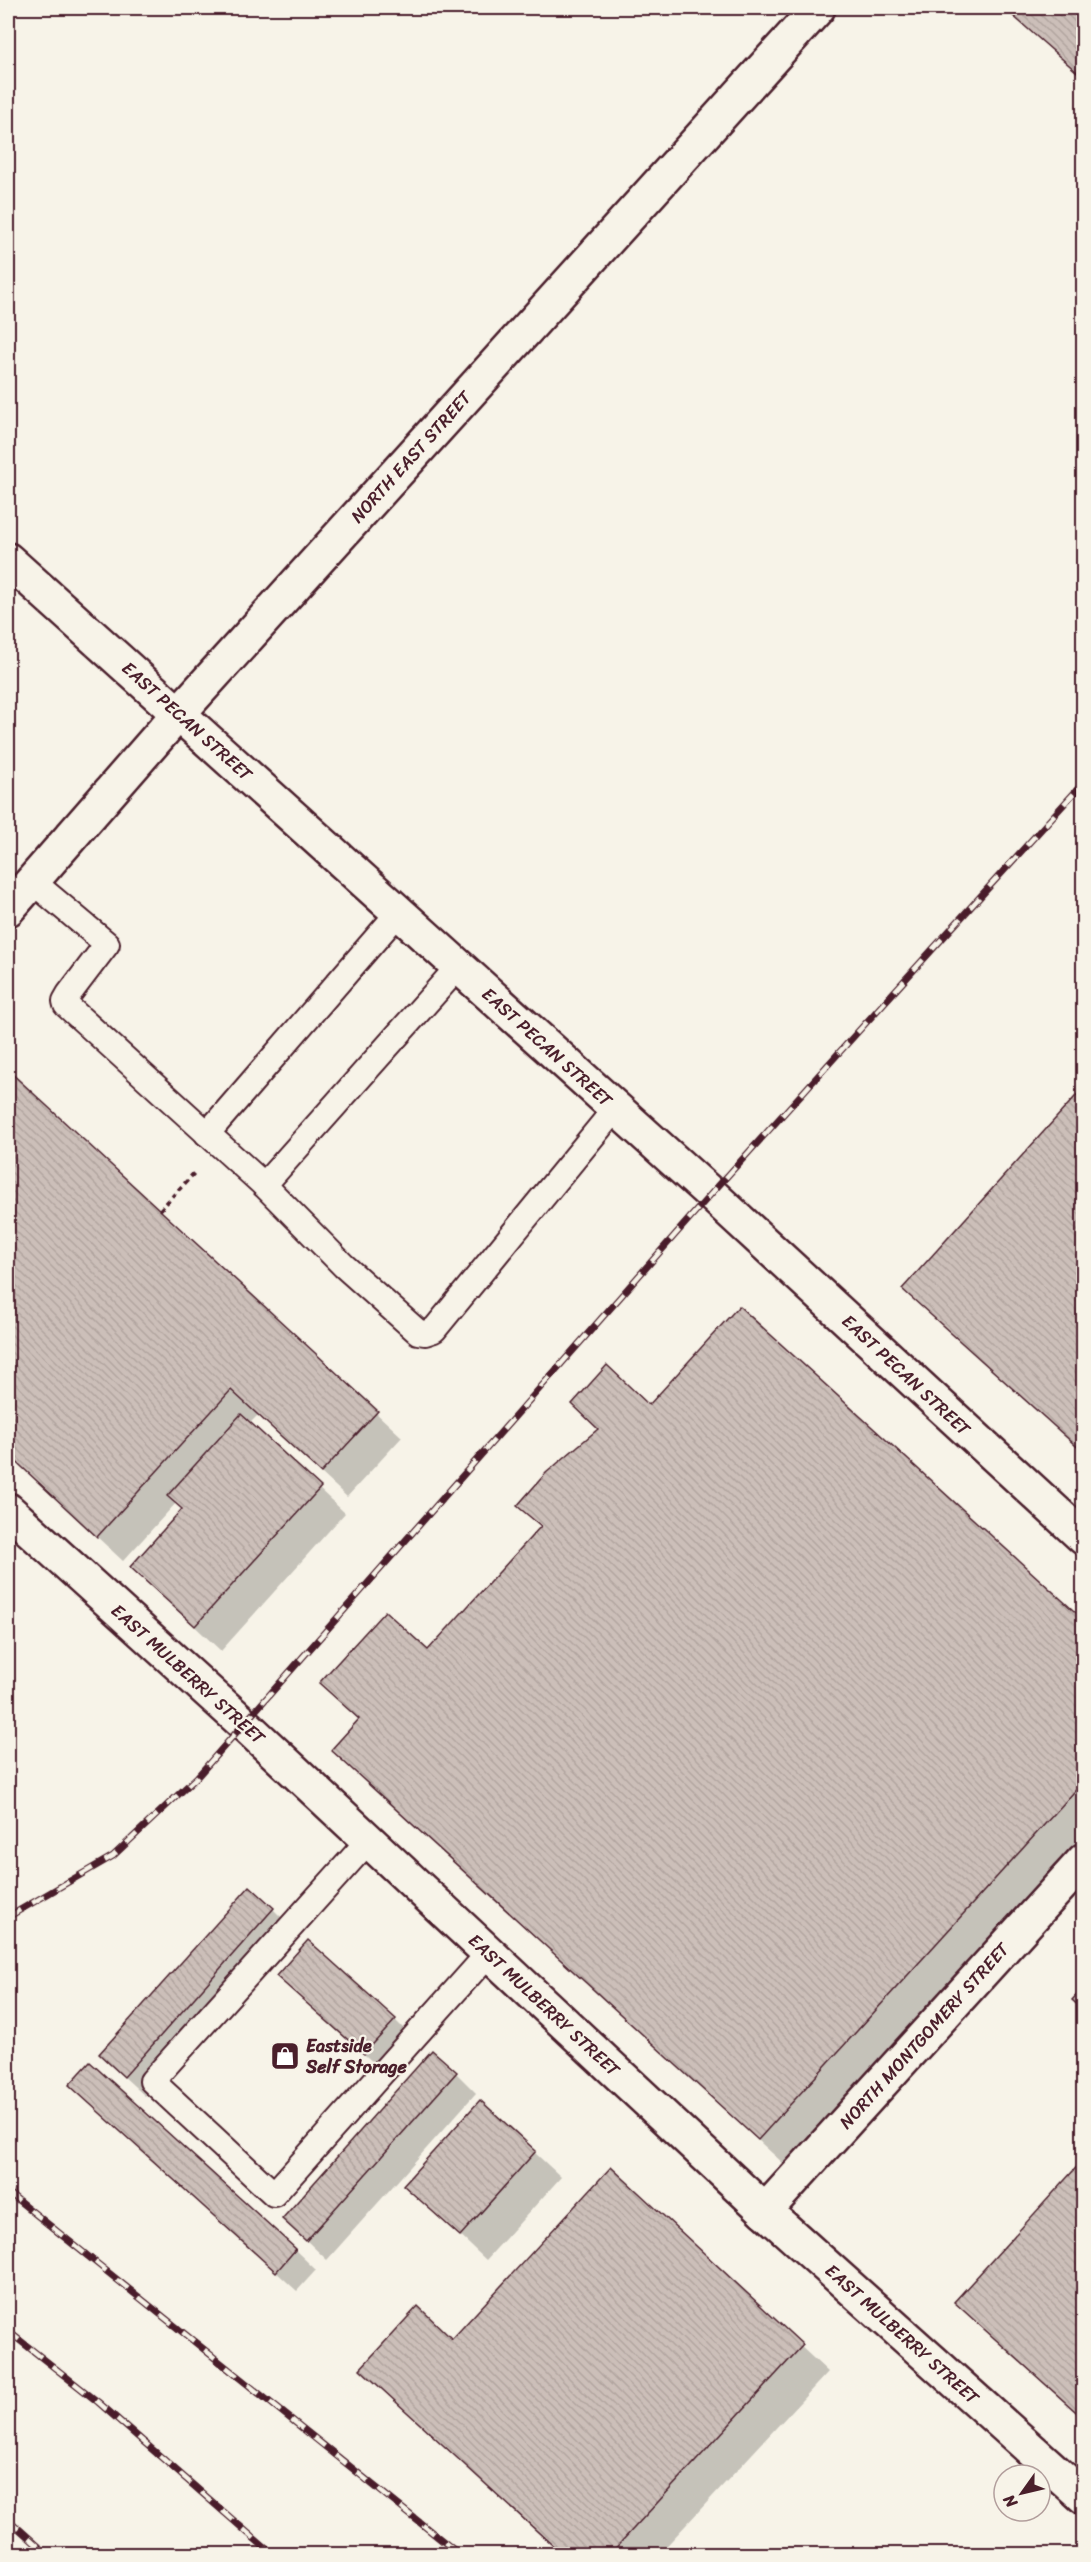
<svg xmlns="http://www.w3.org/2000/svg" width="1091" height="2562" font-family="Sriracha,sans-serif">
<defs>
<pattern id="building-back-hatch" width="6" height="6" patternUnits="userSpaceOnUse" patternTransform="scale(1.5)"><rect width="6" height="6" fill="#ccbfb9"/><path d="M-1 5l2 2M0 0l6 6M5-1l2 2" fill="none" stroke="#b1a49f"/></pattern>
</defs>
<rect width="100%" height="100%" fill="#f7f3e8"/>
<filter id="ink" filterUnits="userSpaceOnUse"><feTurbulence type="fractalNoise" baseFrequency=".0167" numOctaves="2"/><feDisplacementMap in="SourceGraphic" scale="12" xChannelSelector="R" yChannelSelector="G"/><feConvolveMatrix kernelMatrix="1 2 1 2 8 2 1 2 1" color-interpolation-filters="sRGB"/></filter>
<g filter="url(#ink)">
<g fill="#0003">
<polygon points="1004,8 1084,8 1084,79 1011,14"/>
<polygon points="8,1072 402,1437 347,1497 258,1415 249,1424 345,1513 221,1651 132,1567 183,1510 176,1503 123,1561 8,1454"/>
<polygon points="1084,1089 1084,1453 904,1289"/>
<polygon points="649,1407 1084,1622 1084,1834 784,2164 333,1750 360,1720 321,1683 428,1652 541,1527 519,1505"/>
<polygon points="273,1909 293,1929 145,2096 122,2075"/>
<polygon points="299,1996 395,2020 415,2040 385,2073"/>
<polygon points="456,2073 476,2093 327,2260 284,2219"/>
<polygon points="71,2085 295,2250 316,2270 297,2291"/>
<polygon points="480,2102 561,2177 486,2260 406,2185"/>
<polygon points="1084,2161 1084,2420 956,2302"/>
<polygon points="611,2169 828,2372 659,2554 562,2554 388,2394 452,2341"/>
</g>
<g fill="url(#building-back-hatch)" stroke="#4a1f2b" stroke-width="1.5">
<polygon points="1004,8 1084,8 1084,78"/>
<polygon points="8,1070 378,1411 321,1473 231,1390 97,1537 8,1454"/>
<polygon points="1084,1087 1084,1453 902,1289"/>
<polygon points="739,1306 1084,1620 1084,1781 758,2140 331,1750 359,1719 319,1683 385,1611 428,1650 541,1526 517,1506 546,1473 598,1429 572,1404 607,1365 649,1405"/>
<polygon points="241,1414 321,1487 195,1626 130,1567 182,1509 167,1496"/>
<polygon points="250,1886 274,1908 124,2077 99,2054"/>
<polygon points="308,1940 396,2019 364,2054 276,1976"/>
<polygon points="1084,1987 1084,2011 1072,2000"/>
<polygon points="432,2050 457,2072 306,2241 282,2219"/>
<polygon points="90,2062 296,2249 276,2272 69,2085"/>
<polygon points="480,2100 536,2151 460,2236 403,2185"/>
<polygon points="1084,2159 1084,2419 954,2302"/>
<polygon points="611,2167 803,2345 610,2554 562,2554 360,2369 418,2306 452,2339"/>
</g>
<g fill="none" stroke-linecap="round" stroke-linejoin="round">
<g stroke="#4a1f2b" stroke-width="28">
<g id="service">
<polyline points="32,881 107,944 69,994 65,1001 66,1005 264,1185 344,1266 418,1332 425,1333 434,1330 615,1109"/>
<polyline points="207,1134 399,912"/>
<polyline points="264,1185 459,966"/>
<polyline points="369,1840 152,2081 274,2194 489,1953"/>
</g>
</g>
<g stroke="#4a1f2b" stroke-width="38">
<g id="minor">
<polyline points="8,909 179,713 818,8"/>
<polyline points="765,2211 1084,1860"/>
</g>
</g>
<g stroke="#4a1f2b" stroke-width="38">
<g id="tertiary">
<polyline points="8,560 711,1194 1084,1538"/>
<polyline points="8,1510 243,1723 765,2211 1084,2497"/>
</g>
</g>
<polyline stroke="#4a1f2b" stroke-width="4" stroke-dasharray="4.5 4.5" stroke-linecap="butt" points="160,1210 196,1171"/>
<use href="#service" stroke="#f7f3e8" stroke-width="24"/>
<use href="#minor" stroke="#f7f3e8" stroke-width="33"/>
<use href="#tertiary" stroke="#f7f3e8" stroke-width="33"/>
<g stroke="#4a1f2b" stroke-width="7">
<g id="rail">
<polyline points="8,1917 113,1856 197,1777 711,1194 1084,782"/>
<polyline points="8,2192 459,2554"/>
<polyline points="8,2331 98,2402 272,2554"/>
<polyline points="8,2519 47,2554"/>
</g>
</g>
<use href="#rail" stroke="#f7f3e8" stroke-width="4.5" stroke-dasharray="14" stroke-linecap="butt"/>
</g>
</g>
<defs>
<g id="shop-square" transform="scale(1.5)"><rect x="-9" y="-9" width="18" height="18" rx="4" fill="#4a1f2b" stroke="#f7f3e8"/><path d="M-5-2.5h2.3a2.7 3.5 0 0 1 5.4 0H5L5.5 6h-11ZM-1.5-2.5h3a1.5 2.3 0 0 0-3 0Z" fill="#fff"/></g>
</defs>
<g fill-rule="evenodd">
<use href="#shop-square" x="285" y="2056"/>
</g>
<g text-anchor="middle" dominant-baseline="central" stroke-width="4.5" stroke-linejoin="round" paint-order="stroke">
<g font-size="18" fill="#4a1f2b" stroke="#f7f3e8">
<text transform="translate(411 457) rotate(-48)">NORTH EAST STREET</text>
<text transform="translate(187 721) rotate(42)">EAST PECAN STREET</text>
<text transform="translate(547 1047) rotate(42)">EAST PECAN STREET</text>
<text transform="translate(906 1375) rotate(43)">EAST PECAN STREET</text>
<text transform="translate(188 1674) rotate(42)">EAST MULBERRY STREET</text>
<text transform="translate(544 2005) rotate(43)">EAST MULBERRY STREET</text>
<text transform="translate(924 2036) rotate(-48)">NORTH MONTGOMERY STREET</text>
<text transform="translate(902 2334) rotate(42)">EAST MULBERRY STREET</text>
</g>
<g font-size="18" font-weight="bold" fill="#4a1f2b" stroke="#f7f3e8" text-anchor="start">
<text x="306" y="2046">Eastside<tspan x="306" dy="21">Self Storage</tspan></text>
</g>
</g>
<rect width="1091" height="2562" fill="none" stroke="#f7f3e8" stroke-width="30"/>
<rect x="15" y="15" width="1061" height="2532" fill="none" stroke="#4a1f2b" stroke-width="2" filter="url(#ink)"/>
<g transform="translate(1022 2493) rotate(236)"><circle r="28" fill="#f7f3e8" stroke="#b29e9c" stroke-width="1.5"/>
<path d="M0-4.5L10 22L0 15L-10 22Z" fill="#4a1f2b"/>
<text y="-9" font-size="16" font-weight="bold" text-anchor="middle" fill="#4a1f2b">N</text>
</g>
</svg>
